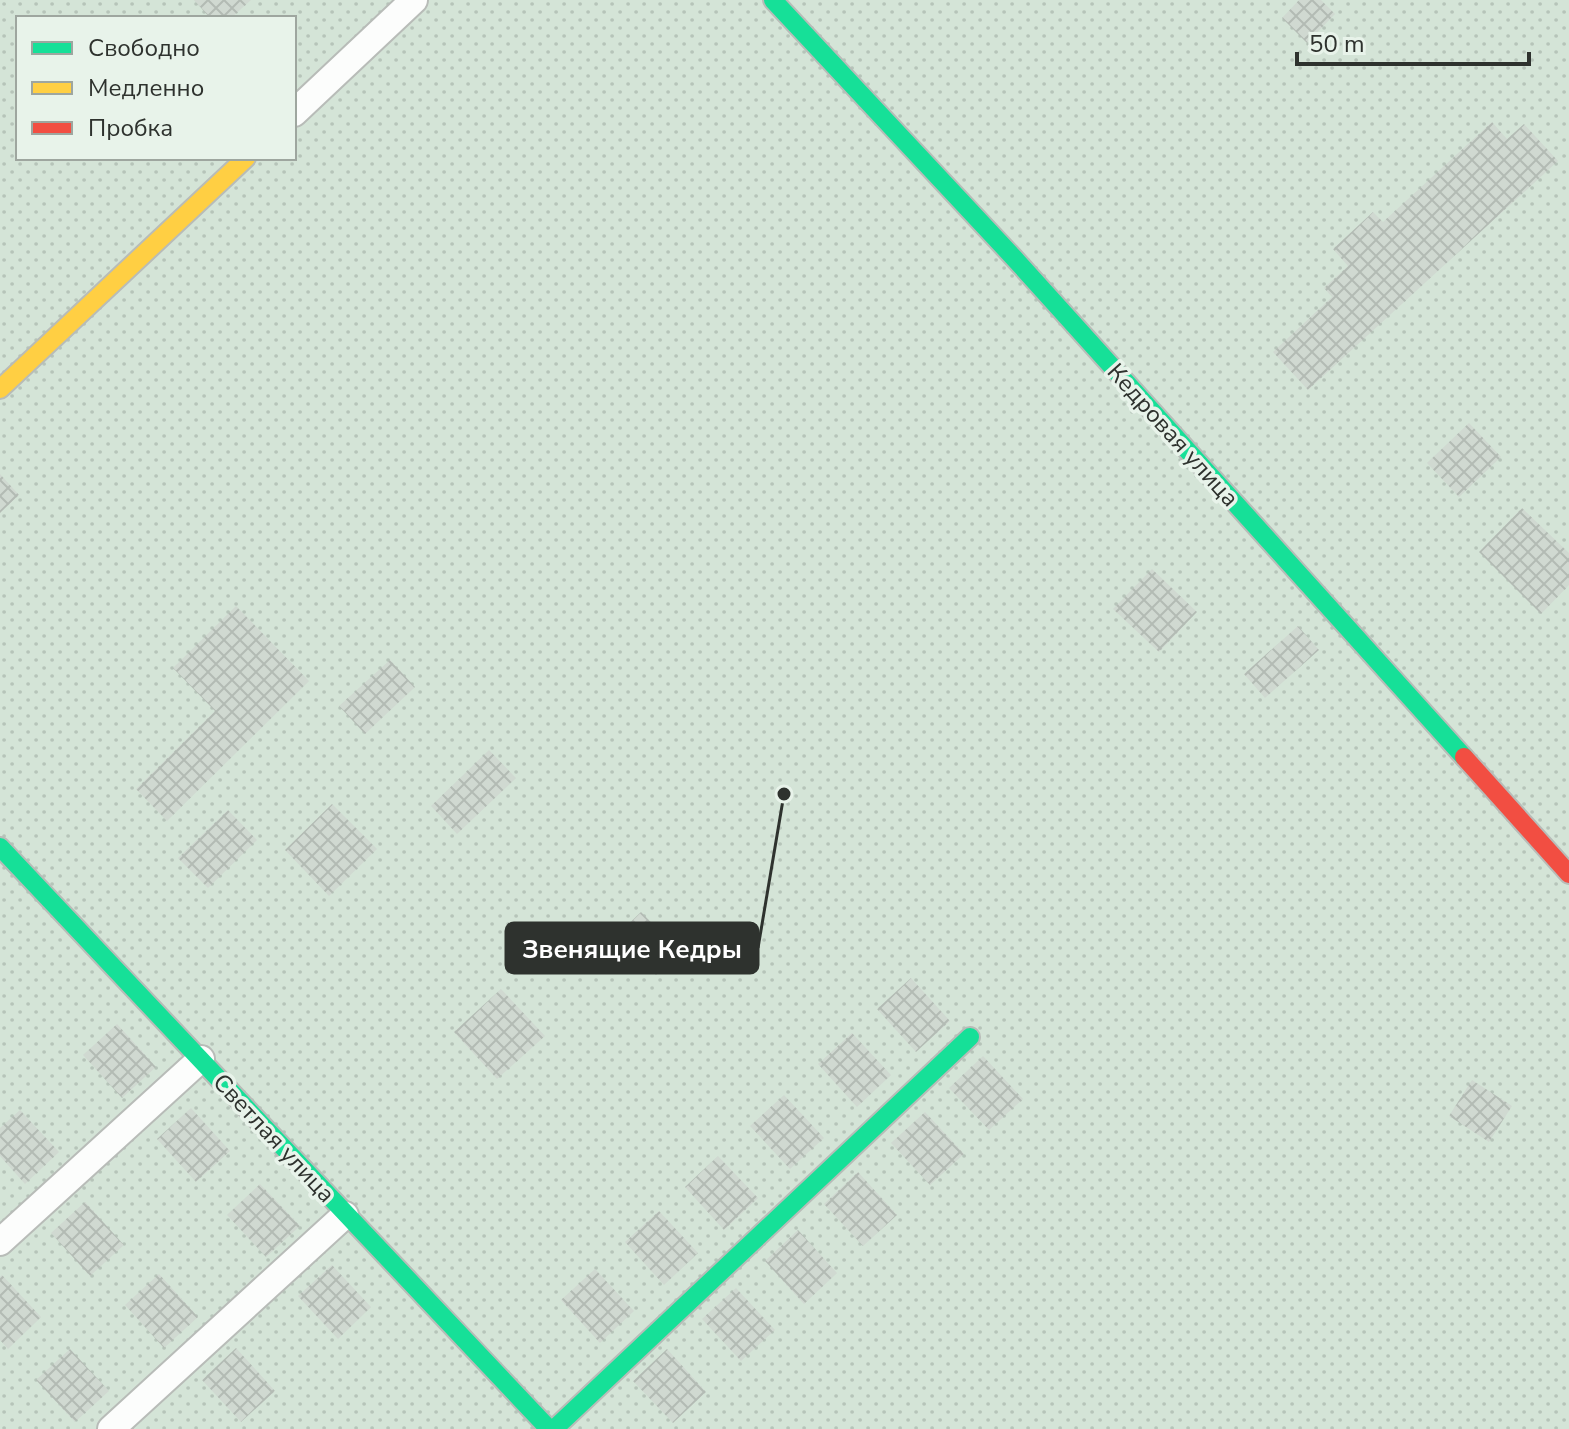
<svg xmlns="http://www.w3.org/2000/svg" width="1569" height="1429" font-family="'Nunito Sans',sans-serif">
<defs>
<pattern id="garden-dots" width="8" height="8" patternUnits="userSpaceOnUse" patternTransform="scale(2)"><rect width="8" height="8" fill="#d4e4d7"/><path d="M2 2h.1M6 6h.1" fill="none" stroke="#b6c4b9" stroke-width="1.8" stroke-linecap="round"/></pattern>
<pattern id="building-cross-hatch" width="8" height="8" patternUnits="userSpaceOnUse" patternTransform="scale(2)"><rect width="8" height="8" fill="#d0d9d1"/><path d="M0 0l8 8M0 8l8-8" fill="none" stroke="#b3bbb4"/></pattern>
</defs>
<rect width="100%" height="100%" fill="#ebf0eb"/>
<path fill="url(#garden-dots)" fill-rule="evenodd" d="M 0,0 L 1569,0 L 1569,1429 L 0,1429 ZM 18,18 L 294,18 L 294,158 L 18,158 Z"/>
<g fill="url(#building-cross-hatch)">
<polygon points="194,0 251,0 231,18 210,18"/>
<polygon points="1299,0 1321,0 1335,14 1307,43 1282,18"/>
<polygon points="1492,122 1507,139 1524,124 1558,161 1308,390 1273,352 1332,297 1324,288 1348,266 1333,249 1373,212 1383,222"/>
<polygon points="1469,423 1501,457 1459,497 1427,463"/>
<polygon points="0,474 19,495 0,513"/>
<polygon points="1522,508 1569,553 1569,585 1541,614 1479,552"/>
<polygon points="1152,569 1197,612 1159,652 1113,609"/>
<polygon points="236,606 309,681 167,821 136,789 215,711 173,668"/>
<polygon points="1298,626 1319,650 1265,698 1244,674"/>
<polygon points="390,660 415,687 365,734 339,706"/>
<polygon points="489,750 516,778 457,834 431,806"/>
<polygon points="332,804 377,849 329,896 285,850"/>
<polygon points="228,810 257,840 208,888 178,858"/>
<polygon points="641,912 680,952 656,975 617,935"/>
<polygon points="911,978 950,1021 916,1052 877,1009"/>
<polygon points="501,989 545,1036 497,1079 454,1032"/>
<polygon points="117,1024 156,1067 122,1098 83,1055"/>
<polygon points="852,1033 891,1075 857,1107 818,1064"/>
<polygon points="983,1056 1023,1099 989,1130 949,1088"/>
<polygon points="1472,1080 1512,1106 1489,1142 1449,1116"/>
<polygon points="784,1095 824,1138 790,1169 750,1126"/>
<polygon points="191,1108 230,1151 196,1182 157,1139"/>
<polygon points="20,1110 59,1152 25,1184 0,1156 0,1128"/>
<polygon points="925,1112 964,1154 930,1185 891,1143"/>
<polygon points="718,1156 758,1198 724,1230 685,1187"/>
<polygon points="858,1172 897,1215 863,1246 824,1204"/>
<polygon points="260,1184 300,1226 266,1257 227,1215"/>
<polygon points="85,1202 124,1245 90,1276 51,1233"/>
<polygon points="659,1211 698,1253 664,1285 625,1242"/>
<polygon points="798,1230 837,1273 804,1304 765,1261"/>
<polygon points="332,1265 371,1307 338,1339 298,1296"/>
<polygon points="595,1269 634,1311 600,1343 561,1300"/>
<polygon points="159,1274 198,1317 164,1348 125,1305"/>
<polygon points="2,1275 41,1317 8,1349 0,1340 0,1277"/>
<polygon points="736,1288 775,1330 741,1361 702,1319"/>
<polygon points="236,1348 275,1391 241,1422 202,1380"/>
<polygon points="70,1349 109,1391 75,1422 36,1380"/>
<polygon points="667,1349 706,1392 673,1423 633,1381"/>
</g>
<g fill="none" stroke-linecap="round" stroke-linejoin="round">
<g stroke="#b8bcb8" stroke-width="30">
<g id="street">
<polyline points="294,113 414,0"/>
<polyline points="0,1242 201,1059"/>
<polyline points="111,1429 345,1215"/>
</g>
</g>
<g stroke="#b8bcb8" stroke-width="22">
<g id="fast">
<polyline points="773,0 1014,258 1464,757"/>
<polyline points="0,847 549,1429"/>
<polyline points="554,1429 970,1037"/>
</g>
</g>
<g stroke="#b8bcb8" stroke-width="22">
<polyline id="slow" points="0,389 246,158"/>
</g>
<g stroke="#b8bcb8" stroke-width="22">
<polyline id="jam" points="1464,757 1569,874"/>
</g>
<use href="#street" stroke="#fcfdfc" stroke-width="26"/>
<use href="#fast" stroke="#16e098" stroke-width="18"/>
<use href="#slow" stroke="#ffcf43" stroke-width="18"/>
<use href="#jam" stroke="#f24e42" stroke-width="18"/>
</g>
<g text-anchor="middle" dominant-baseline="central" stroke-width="7" stroke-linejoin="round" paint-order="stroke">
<g font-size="24" fill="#2e322e" stroke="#e8f3ea">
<text transform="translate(1173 435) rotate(48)">Кедровая улица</text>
<text transform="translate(274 1138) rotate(47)">Светлая улица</text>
</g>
</g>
<path fill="none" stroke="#2e322e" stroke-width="3" d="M784 794L758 948"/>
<circle fill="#2e322e" stroke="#e8f3ea" stroke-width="3" cx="784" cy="794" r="8"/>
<rect fill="#2e322e" stroke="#2e322e" stroke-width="3" x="506" y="923" width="252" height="50" rx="8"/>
<g font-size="26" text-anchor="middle" font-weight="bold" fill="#fff">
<text x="632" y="958">Звенящие Кедры</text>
</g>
<rect x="16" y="16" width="280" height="144" fill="#e8f3ea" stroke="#9ea69f" stroke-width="2"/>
<rect x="32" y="42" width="40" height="12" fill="#16e098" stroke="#9ea69f" stroke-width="2"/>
<text x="88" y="56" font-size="24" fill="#2e322e">Свободно</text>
<rect x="32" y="82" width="40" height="12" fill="#ffcf43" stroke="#9ea69f" stroke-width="2"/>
<text x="88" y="96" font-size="24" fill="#2e322e">Медленно</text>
<rect x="32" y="122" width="40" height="12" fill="#f24e42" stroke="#9ea69f" stroke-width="2"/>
<text x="88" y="136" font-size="24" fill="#2e322e">Пробка</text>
<path d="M1297 52v12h232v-12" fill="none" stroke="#2e322e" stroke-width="4"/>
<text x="1309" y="52" font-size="24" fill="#2e322e" stroke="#e8f3ea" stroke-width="6" paint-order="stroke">50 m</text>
</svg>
